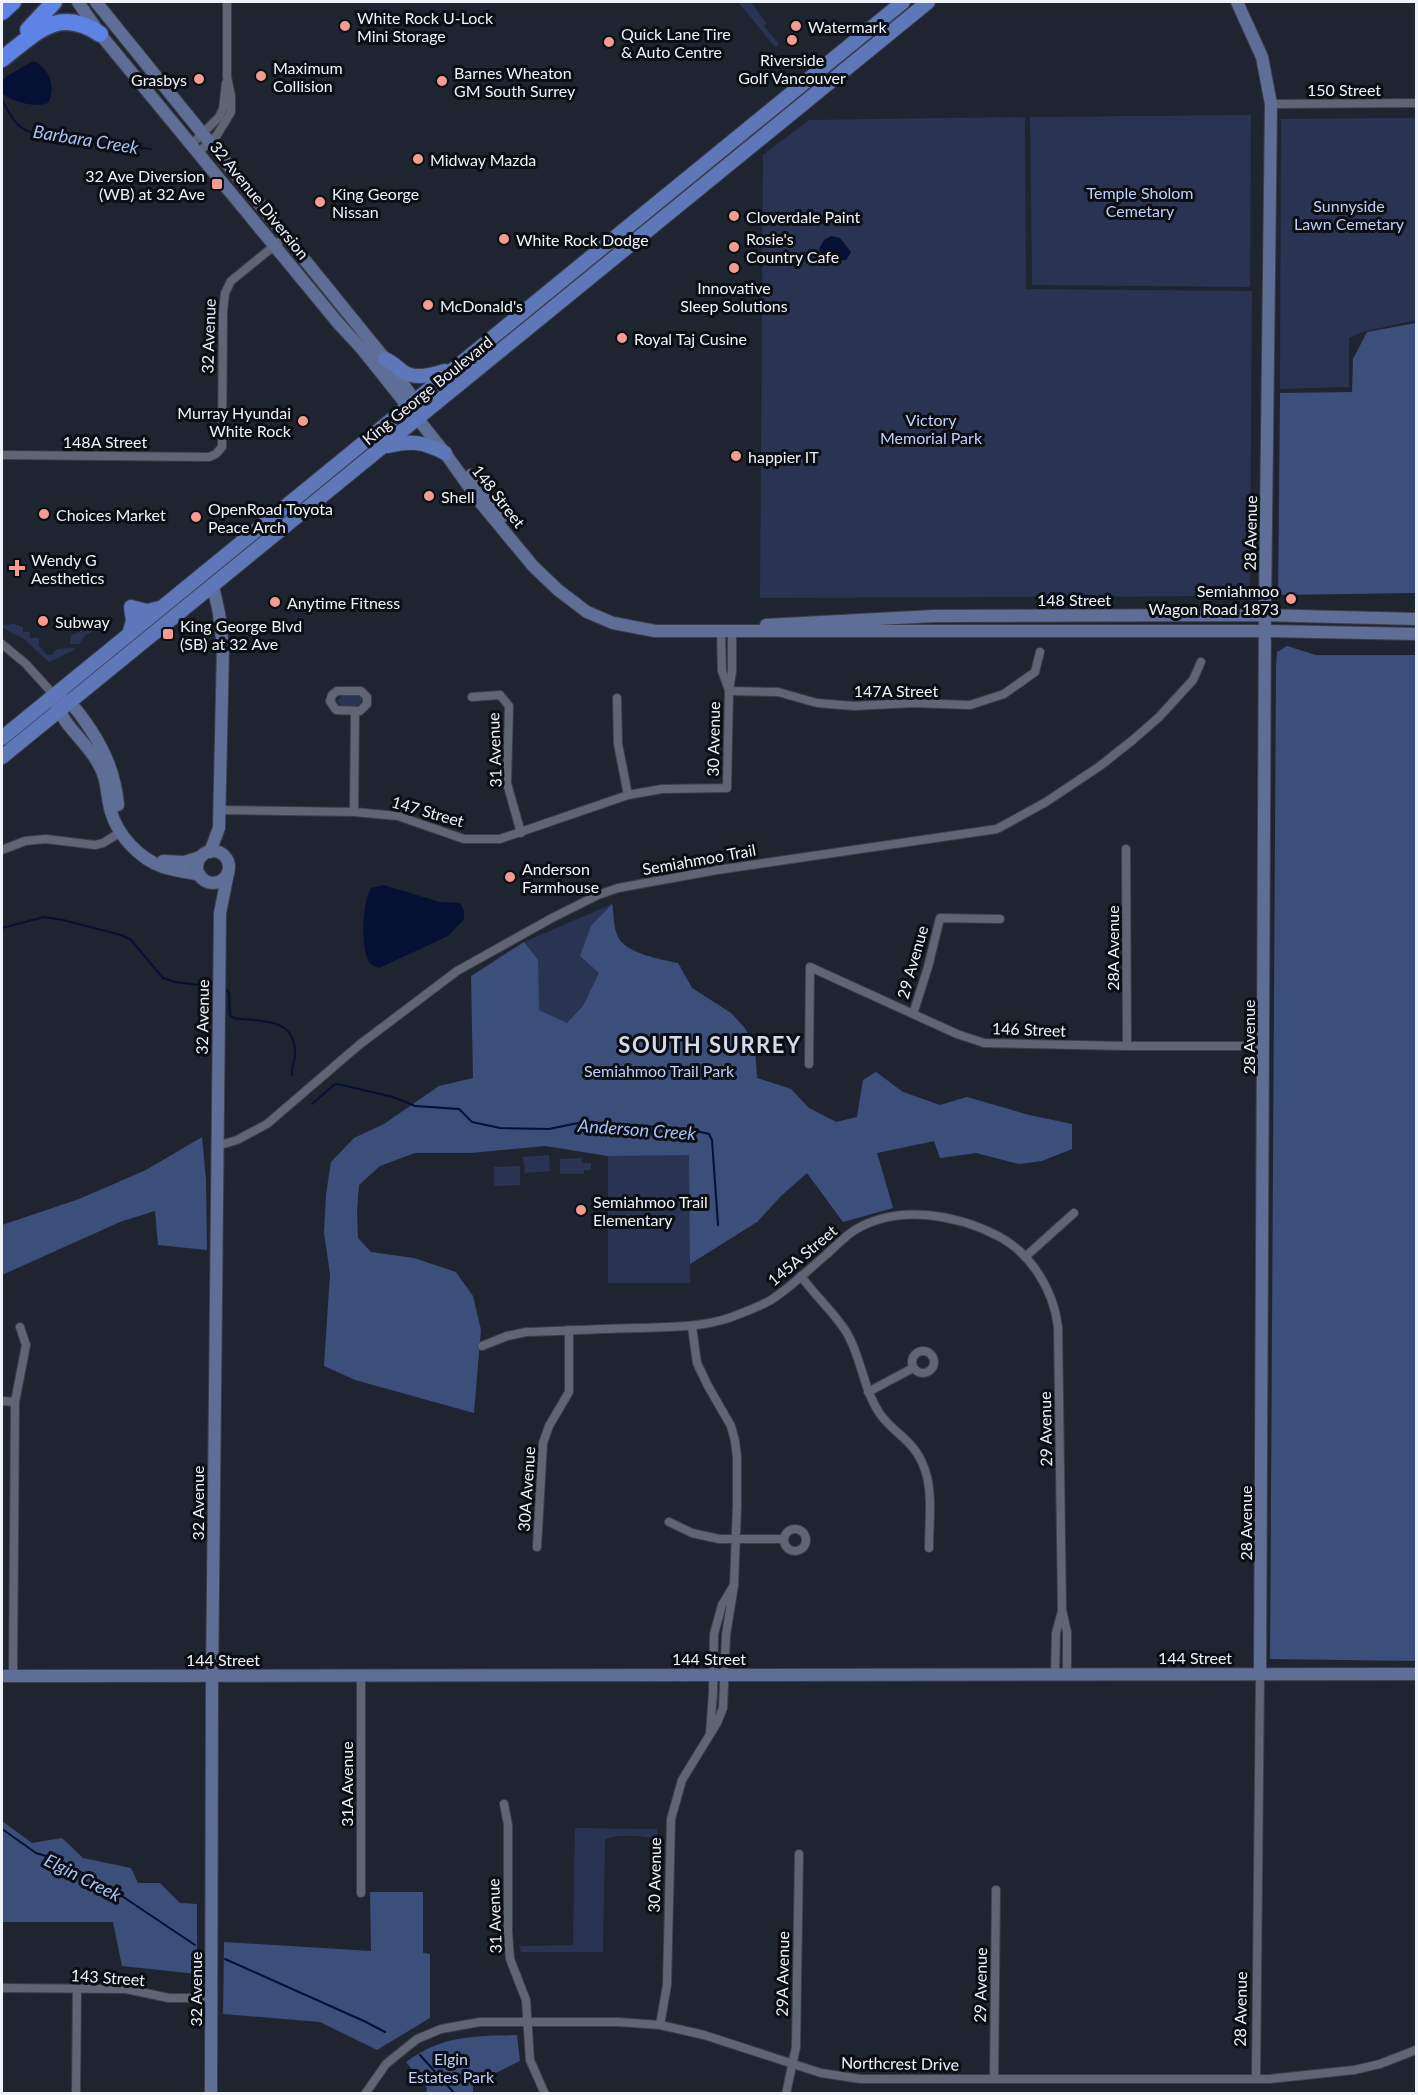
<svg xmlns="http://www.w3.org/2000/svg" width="1418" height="2095" font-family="Lato,sans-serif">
<rect width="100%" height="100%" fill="#1f2431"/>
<g fill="#283452">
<polygon points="738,2 751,2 767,24 764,26 779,44 775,47"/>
<polygon points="1251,115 1250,287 1032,285 1030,117"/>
<polygon points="1025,117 1026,289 1252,291 1250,596 760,598 763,155 809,120"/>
<polygon points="1416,118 1416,320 1362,332 1349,338 1349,387 1280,389 1281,119"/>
<polygon points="73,619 101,619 104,622 90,633 86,634 79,644 70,644 71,635 80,632 82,626 79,621"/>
<polygon points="14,624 23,627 23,632 30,632 30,638 39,638 39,646 47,655 52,655 57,649 74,648 74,650 49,662 23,638 2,628 2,625"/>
<polygon points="342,695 358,695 361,697 362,703 356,706 341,706 337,701"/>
<path d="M 612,904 C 614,913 613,928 618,937 C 625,953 662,960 678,963 L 692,988 L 731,1013 L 745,1028 L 755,1049 L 757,1078 L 791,1089 L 809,1108 L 836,1122 L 857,1117 L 863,1080 L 876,1072 L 903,1092 L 940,1105 L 967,1097 L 1029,1115 L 1072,1124 L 1019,1164 L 977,1153 L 940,1158 L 934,1141 L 877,1153 L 893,1208 L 843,1222 L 807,1173 L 781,1196 L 757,1222 L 690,1264 L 690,1283 L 608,1283 L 608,1156 L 575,1151 L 498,958 L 524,942 Z"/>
<polygon points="549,1155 550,1171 525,1173 523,1157"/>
<polygon points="582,1158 582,1163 591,1163 591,1170 584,1170 584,1174 560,1174 560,1159"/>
<polygon points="520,1166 520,1185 494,1186 494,1167"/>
<path d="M 575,1828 L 657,1829 L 657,1839 C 644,1836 615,1833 605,1840 L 603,1952 L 521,1952 L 519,1946 L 573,1945 Z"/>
</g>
<g fill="#3c4e7a">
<polygon points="1416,323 1416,593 1278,595 1280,393 1352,392 1353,359 1367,332"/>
<polygon points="1287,646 1316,655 1416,655 1416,1661 1270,1659 1276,667 1277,652"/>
<path d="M 612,904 C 614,913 613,928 618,937 C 625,953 662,960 678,963 L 692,988 L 731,1013 L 745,1028 L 755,1049 L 757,1078 L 791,1089 L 809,1108 L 836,1122 L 857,1117 L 863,1080 L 876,1072 L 903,1092 L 940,1105 L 967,1097 L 1029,1115 L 1072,1124 L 1072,1149 L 1042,1161 L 1019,1164 L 976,1153 L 940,1158 L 934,1141 L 877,1153 L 893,1208 L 843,1222 L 807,1173 L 781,1196 L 757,1222 L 690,1264 L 689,1155 L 608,1156 L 545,1146 L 471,1153 L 415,1153 L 380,1166 L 359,1185 L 357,1211 L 358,1238 L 371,1252 L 414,1258 L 456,1272 L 473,1296 L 481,1330 L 474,1413 L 355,1380 L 324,1366 L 330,1274 L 324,1233 L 326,1194 L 331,1162 L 354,1138 L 384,1124 L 439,1086 L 473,1078 L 471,976 L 524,942 L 538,960 L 539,1010 L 567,1023 L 583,1006 L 599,973 L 580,956 L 591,926 Z"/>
<polygon points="202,1137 206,1180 207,1250 158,1245 155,1211 120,1222 2,1275 2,1225 79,1199 146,1170"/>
<polygon points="2,1821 32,1843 62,1838 83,1858 131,1868 138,1883 160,1883 180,1903 197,1904 197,1974 122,1966 113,1922 2,1922"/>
<polygon points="370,1892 423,1892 423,1953 430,1954 430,2018 377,2050 320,2022 223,2014 224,1942 371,1951"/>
<path d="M 517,2035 L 520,2061 L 473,2084 L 473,2093 L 426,2093 L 427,2088 L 406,2062 C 442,2035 474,2036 517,2035 Z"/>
</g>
<g fill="#051035">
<path d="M 33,61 C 49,67 57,88 48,103 C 34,108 13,102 2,93 L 2,81 L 7,76 Z"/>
<polygon points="831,236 840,238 851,252 846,260 836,261 824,258 819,249 824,240"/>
<path d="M 383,885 L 440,902 L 460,903 L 464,910 L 464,919 L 448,936 L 379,968 C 374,966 370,965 368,960 C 361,946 362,902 371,888 Z"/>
</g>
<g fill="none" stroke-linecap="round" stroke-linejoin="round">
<g stroke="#051035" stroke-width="2">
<path d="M 2,100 C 15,124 17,129 44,137 L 151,149"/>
<polyline points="2,928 44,917 63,920 121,935 131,940 163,978 175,982 207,986"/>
<path d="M 227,990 L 229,993 L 230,1015 L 233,1018 C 259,1022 295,1016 295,1053 C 296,1061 290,1068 292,1075"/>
<polyline points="312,1104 335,1084 338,1084 393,1097 415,1106 459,1109 472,1122 500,1128 549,1129 583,1122 688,1129 709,1134 712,1140 718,1225"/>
<polyline points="2,1829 36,1853 52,1858 101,1882 195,1945"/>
<polyline points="225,1959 366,2022 385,2032"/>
<polyline points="420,2055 455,2094"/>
</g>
<g stroke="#3b3f4b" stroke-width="10">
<g id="street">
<polyline points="1271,104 1416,103"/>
<polyline points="192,144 219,117 223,109 226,83"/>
<polyline points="199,152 217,135 231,112 231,96 227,77 227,2"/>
<polyline points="2,455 209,457 216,454 222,447 223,312 225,293 231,281 285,237"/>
<polyline points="721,631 722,671 729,690"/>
<polyline points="2,644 26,664 54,695"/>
<polygon points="337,691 361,691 367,697 367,704 360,711 336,710 330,701 332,695"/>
<polyline points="729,691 778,692 817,703 854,706 913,703 970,705 1004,694 1035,672 1040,652"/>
<polyline points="472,697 500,695 509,706 507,783 521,833"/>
<polyline points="617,698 618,744 628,795"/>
<polyline points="219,810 354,812 398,816 464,839 500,839 628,795 662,789 727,788 729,691 732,671 732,631"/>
<polyline points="354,812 355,711"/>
<polyline points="1126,849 1127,1046"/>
<polyline points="2,850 25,841 46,839 95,845 103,843 121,832"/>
<polyline points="913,1014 928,967 940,918 1000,919"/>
<polyline points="809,1064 810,967 957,1034 984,1043 1127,1046 1264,1046"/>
<polyline points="217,1146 237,1140 267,1124 359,1045 457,971 552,918 598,895 618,888 717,870 997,829 1046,802 1100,766 1134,739 1159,717 1193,680 1201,662"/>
<polyline points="1025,1257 1074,1213"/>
<path d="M 801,1276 C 815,1296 834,1312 847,1333 C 862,1359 863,1389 880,1414 C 896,1436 915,1440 925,1470 C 933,1492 929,1525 929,1548"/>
<polyline points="692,1327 697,1363 708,1386 731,1426 735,1441 737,1457 737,1506 734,1585"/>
<path d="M 482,1346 L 507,1336 L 526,1332 C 562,1331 598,1329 635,1328 C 667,1327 698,1328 729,1318 C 742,1313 759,1307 771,1300 C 791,1287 809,1269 827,1254 C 836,1246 845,1236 855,1230 C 898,1204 955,1214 998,1236 C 1031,1253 1054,1291 1058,1327 L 1062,1610 L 1067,1632 L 1067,1674"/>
<circle cx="923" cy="1362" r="11"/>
<polyline points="868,1392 913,1368"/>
<polyline points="2,1401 15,1402"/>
<polyline points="669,1522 692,1533 719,1539 784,1539"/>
<circle cx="795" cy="1540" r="11"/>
<polyline points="537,1547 543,1443 549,1426 569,1392 569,1330"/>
<polyline points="1055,1674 1056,1633 1062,1611"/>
<polyline points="13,1676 15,1402 26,1345 20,1327"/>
<polyline points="361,1676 361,1893"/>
<polyline points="504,1804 508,1825 508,1932 510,1959 526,2000 530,2060 545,2094"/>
<polyline points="2,1988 126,1989 169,1998 211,1998"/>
<polyline points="660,2025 667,1985 671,1819 682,1780 717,1723 723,1708 726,1635 734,1585 722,1605 714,1634 713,1693 710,1734"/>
<polyline points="994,2079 996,1890"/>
<polyline points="1256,2079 1260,1674"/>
<polyline points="76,2094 77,1989"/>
<polyline points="365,2094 386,2064 417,2039 441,2029 480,2022 618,2022 660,2025 704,2035 821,2073 861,2079 1269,2079 1354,2070 1380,2064 1416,2050"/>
<polyline points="786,2094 796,2047 799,1854"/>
</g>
</g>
<g stroke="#3b3f4b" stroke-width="14">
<g id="secondary">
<polyline points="78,2 100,34 338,323 362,349 445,453 480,502 533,566 558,590 587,612 613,623 655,631 1266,631 1416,634"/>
<polyline points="96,2 385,359 421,409"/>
<polyline points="1237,2 1262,57 1271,104 1265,607 1260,1674"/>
<polyline points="471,475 503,516"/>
<polyline points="766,625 934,616 1257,615 1416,619"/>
<path d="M 60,698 C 72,703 77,710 84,720 C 103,746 115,772 118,805"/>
<path d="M 56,702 C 63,726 86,741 98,763 C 108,779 106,795 111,812 C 118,836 140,859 163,867 C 175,871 188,872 200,875"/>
<circle cx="213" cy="867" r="16"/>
<polyline points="210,852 219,828 223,648 219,613 213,586"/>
<polyline points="163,861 185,862 200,857"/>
<polyline points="2,1676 1416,1674"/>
<polyline points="211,2094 212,1683 220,913 228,873"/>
</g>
</g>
<g stroke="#3b3f4b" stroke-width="16">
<g id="primary">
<path d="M 385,359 C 392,362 396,366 402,371 C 414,380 432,375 445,371"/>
<path d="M 388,446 C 412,440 423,442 445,453"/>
<polyline points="129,634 133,621 131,607 147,611 160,608"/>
<polyline points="2,738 903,2"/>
<polyline points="2,757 928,2"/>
</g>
</g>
<g stroke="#3b3f4b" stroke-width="19">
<g id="highway">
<polyline points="2,12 13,2"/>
<polyline points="28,30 54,2"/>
<path d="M 2,59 C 35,34 58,5 100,34"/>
</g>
</g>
<use href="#street" stroke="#5f6574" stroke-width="8"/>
<use href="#secondary" stroke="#5e6e96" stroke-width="12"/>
<use href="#primary" stroke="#5e77b8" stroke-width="14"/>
<use href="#highway" stroke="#5d83e6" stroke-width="16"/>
</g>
<g fill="#f59c91" stroke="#0b0e13" stroke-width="2">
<circle cx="345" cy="26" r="6"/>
<circle cx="796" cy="26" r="6"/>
<circle cx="792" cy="40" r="6"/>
<circle cx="609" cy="42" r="6"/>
<circle cx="261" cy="76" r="6"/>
<circle cx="199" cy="79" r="6"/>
<circle cx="442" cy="81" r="6"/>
<circle cx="418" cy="159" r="6"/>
<rect x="211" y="178" width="12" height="12" rx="3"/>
<circle cx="320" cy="202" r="6"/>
<circle cx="734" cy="216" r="6"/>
<circle cx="504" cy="239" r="6"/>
<circle cx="734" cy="247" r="6"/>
<circle cx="734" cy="268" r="6"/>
<circle cx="428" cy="305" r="6"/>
<circle cx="622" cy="338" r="6"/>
<circle cx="303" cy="421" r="6"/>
<circle cx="736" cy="456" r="6"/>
<circle cx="429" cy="496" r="6"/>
<circle cx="44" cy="514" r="6"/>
<circle cx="196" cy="517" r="6"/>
<path d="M14 559h6v6h6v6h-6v6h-6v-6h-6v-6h6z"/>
<circle cx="1291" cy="599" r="6"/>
<circle cx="275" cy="602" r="6"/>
<circle cx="43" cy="621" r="6"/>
<rect x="162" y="628" width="12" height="12" rx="3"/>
<circle cx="510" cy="877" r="6"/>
<circle cx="581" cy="1210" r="6"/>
</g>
<g text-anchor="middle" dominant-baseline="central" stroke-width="6" stroke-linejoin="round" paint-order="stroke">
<g font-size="16" fill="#eef2fb" stroke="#0b0e13" text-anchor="start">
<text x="357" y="17">White Rock U-Lock<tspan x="357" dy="18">Mini Storage</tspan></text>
<text x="808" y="26">Watermark</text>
<text x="621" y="33">Quick Lane Tire<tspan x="621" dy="18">&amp; Auto Centre</tspan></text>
<text x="792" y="59" text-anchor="middle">Riverside<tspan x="792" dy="18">Golf Vancouver</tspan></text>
<text x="273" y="67">Maximum<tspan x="273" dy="18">Collision</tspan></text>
<text x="454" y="72">Barnes Wheaton<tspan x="454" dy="18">GM South Surrey</tspan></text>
<text x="187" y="79" text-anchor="end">Grasbys</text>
<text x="430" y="159">Midway Mazda</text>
<text x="205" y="175" text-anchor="end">32 Ave Diversion<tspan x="205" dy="18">(WB) at 32 Ave</tspan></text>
<text x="332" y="193">King George<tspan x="332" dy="18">Nissan</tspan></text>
<text x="746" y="216">Cloverdale Paint</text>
<text x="746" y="238">Rosie's<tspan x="746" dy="18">Country Cafe</tspan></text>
<text x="516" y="239">White Rock Dodge</text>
<text x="734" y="287" text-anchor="middle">Innovative<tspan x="734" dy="18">Sleep Solutions</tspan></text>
<text x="440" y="305">McDonald's</text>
<text x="634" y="338">Royal Taj Cusine</text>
<text x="291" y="412" text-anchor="end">Murray Hyundai<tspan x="291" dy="18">White Rock</tspan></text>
<text x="748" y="456">happier IT</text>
<text x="441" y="496">Shell</text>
<text x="208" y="508">OpenRoad Toyota<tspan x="208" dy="18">Peace Arch</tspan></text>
<text x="56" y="514">Choices Market</text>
<text x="31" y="559">Wendy G<tspan x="31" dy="18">Aesthetics</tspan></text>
<text x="1279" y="590" text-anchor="end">Semiahmoo<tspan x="1279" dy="18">Wagon Road 1873</tspan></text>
<text x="287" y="602">Anytime Fitness</text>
<text x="55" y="621">Subway</text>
<text x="180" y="625">King George Blvd<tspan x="180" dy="18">(SB) at 32 Ave</tspan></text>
<text x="522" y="868">Anderson<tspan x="522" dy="18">Farmhouse</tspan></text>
<text x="593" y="1201">Semiahmoo Trail<tspan x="593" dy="18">Elementary</tspan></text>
</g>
<g font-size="16" fill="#eef2fb" stroke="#0b0e13">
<text x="1344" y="89">150 Street</text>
<text transform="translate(260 200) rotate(51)">32 Avenue Diversion</text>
<text transform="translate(208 336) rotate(-88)">32 Avenue</text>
<text transform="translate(427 390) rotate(-39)">King George Boulevard</text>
<text x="105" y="441">148A Street</text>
<text transform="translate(499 496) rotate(52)">148 Street</text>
<text transform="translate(1250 533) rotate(-89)">28 Avenue</text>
<text x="1074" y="599">148 Street</text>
<text x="896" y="690">147A Street</text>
<text transform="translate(713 739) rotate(-89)">30 Avenue</text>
<text transform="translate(494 750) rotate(-92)">31 Avenue</text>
<text transform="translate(428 811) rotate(16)">147 Street</text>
<text transform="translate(699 859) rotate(-10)">Semiahmoo Trail</text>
<text transform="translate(1112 948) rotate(-90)">28A Avenue</text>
<text transform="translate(912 962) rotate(-74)">29 Avenue</text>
<text transform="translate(202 1017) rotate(-89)">32 Avenue</text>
<text transform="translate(1029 1029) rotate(2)">146 Street</text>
<text transform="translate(1248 1037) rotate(-90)">28 Avenue</text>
<text transform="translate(802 1255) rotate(-40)">145A Street</text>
<text transform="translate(1045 1429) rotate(-91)">29 Avenue</text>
<text transform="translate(526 1489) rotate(-86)">30A Avenue</text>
<text transform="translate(197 1503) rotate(-90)">32 Avenue</text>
<text transform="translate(1245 1523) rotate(-90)">28 Avenue</text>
<text x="1195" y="1657">144 Street</text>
<text x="709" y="1658">144 Street</text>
<text x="223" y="1659">144 Street</text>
<text transform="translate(346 1784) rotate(-90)">31A Avenue</text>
<text transform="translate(654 1875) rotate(-89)">30 Avenue</text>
<text transform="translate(494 1916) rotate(-92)">31 Avenue</text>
<text transform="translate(782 1974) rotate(-89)">29A Avenue</text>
<text transform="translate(108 1977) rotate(4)">143 Street</text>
<text transform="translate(980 1985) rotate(-89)">29 Avenue</text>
<text transform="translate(195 1989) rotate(-90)">32 Avenue</text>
<text transform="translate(1240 2009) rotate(-89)">28 Avenue</text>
<text transform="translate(900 2063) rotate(1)">Northcrest Drive</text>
</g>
<g font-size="16" fill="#bdd0fb" stroke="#0b0e13">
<text x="1140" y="192">Temple Sholom<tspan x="1140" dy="18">Cemetary</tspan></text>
<text x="1349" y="205">Sunnyside<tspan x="1349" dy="18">Lawn Cemetary</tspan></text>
<text x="931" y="419">Victory<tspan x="931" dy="18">Memorial Park</tspan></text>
<text x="659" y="1070">Semiahmoo Trail Park</text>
<text x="451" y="2058">Elgin<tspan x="451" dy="18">Estates Park</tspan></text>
</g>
<g font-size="18" font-style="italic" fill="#a7c0f8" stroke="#0b0e13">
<text transform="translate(86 139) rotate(9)">Barbara Creek</text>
<text transform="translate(637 1129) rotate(4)">Anderson Creek</text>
<text transform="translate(83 1877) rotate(27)">Elgin Creek</text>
</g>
<g font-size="22" font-weight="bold" letter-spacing="1.5" fill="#d2daeb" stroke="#0b0e13">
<text x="710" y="1044">SOUTH SURREY</text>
</g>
</g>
<rect width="1418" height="2095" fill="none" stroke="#eef2fb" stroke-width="6"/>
</svg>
